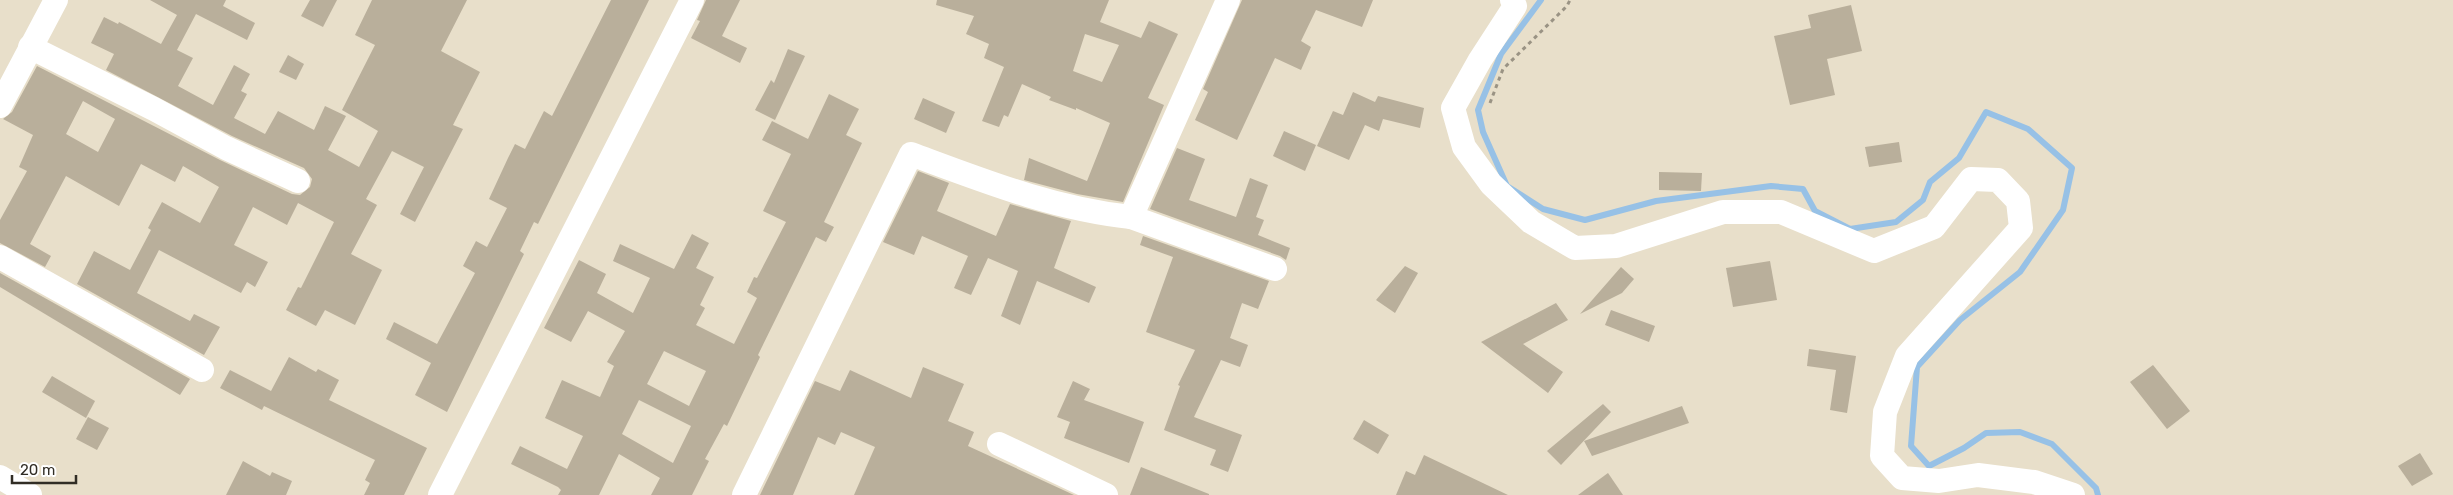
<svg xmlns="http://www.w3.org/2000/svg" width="2453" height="495" font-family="Rubik,sans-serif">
<rect width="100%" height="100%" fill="#e8dfca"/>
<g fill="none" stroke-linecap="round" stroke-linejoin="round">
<polyline stroke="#97c1e6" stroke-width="6" points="1541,0 1501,54 1478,110 1483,132 1507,186 1543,209 1585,220 1656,201 1771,186 1803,189 1815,211 1850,229 1896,222 1923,200 1930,182 1959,158 1986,112 2028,129 2072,168 2063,210 2020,272 1960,320 1917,367 1911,446 1929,466 1964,448 1986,433 2020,432 2052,444 2096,488 2098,495"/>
</g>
<g fill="#b9af9b" fill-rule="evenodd">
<path d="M 150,0 L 226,0 L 223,6 L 255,23 L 247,40 L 196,14 L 177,50 L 193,58 L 178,86 L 213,105 L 234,65 L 250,74 L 241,91 L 247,94 L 234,118 L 265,134 L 278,111 L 314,130 L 325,106 L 346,116 L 328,150 L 359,167 L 378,131 L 342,110 L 375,45 L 355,35 L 372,0 L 467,0 L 441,51 L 480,72 L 453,125 L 463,129 L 415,222 L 400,214 L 424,167 L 392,151 L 366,199 L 377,205 L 351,254 L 382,270 L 355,325 L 325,310 L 316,326 L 286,310 L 298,287 L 301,288 L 334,222 L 298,203 L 287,225 L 253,207 L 234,245 L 268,262 L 255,287 L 247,282 L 241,293 L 159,250 L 137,293 L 190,321 L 194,314 L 220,327 L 204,355 L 77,284 L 94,251 L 130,270 L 151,230 L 148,228 L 162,202 L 200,223 L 219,187 L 183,166 L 175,182 L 141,164 L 119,206 L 66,176 L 30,244 L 51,256 L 45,267 L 0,243 L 0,220 L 27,171 L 19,167 L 33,135 L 3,119 L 12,112 L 37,66 L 220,160 L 292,194 L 300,195 L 310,187 L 312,179 L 304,168 L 232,136 L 106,70 L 114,54 L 91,43 L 104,17 L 118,24 L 119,22 L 161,44 L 177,15 ZM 83,101 L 115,119 L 98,152 L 66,134 Z"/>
<polygon points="310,0 337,0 323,27 301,16"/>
<polygon points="611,0 649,0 538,224 534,222 520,251 524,254 447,412 415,395 431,363 386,339 394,322 437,344 475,273 463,266 476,241 487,247 507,208 489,199 508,158 515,144 525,149 544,111 552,116"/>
<polygon points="706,0 740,0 722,36 747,48 740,63 691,38 700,21 697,20"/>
<path d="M 937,0 L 1109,0 L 1100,22 L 1141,38 L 1149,21 L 1178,34 L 1148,98 L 1164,105 L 1123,202 L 1077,194 L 1024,180 L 1029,158 L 1087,181 L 1110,123 L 1076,108 L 1076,110 L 1049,100 L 1051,97 L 1022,84 L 1008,117 L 1004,115 L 999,127 L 982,121 L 1004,67 L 984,58 L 989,44 L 966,34 L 974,16 L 936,5 ZM 1085,34 L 1119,45 L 1102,82 L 1073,71 Z"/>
<polygon points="1242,0 1373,0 1362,27 1316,10 1301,41 1311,47 1301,70 1275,58 1237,140 1195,120 1208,92 1203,89"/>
<polygon points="1851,5 1862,51 1827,59 1835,95 1790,105 1774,36 1811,28 1808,15"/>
<polygon points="788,49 805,56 775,120 755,110 771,80 774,83"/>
<polygon points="288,55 304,64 296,80 279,72"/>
<polygon points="1353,92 1375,102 1378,96 1424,108 1420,128 1383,119 1379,131 1365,125 1349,160 1317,146 1333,111 1343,115"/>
<path d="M 829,94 L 859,109 L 846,135 L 862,143 L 824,222 L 834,227 L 826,242 L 816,237 L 758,355 L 760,357 L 727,426 L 724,424 L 705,459 L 709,461 L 692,495 L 651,495 L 660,478 L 619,454 L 599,495 L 558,495 L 561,490 L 558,487 L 511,464 L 520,446 L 567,469 L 583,436 L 545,418 L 562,380 L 600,397 L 614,366 L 607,362 L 625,331 L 588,311 L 571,342 L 544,328 L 579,260 L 606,274 L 597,293 L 633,313 L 650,278 L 613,261 L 620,244 L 674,269 L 692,234 L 709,243 L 696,268 L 714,277 L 700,305 L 705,308 L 696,325 L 734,344 L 757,298 L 747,292 L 754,277 L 757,278 L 786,222 L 763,211 L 791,154 L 762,140 L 772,121 L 808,139 ZM 664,351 L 706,371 L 689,406 L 647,384 ZM 639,400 L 691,426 L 673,463 L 622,434 Z"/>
<polygon points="923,98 955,112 946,133 914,119"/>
<polygon points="1284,131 1316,145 1305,171 1273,156"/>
<polygon points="1899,142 1902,162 1869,167 1865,147"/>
<polygon points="1177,148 1205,159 1189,200 1236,217 1250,178 1268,185 1256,217 1264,220 1258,235 1290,248 1286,260 1280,256 1150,209"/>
<polygon points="918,171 949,183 937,211 996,236 1010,204 1071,221 1054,268 1096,287 1089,303 1037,281 1020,325 1001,316 1018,271 988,258 971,295 954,288 968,256 922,236 914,255 883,242"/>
<polygon points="1659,172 1702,173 1701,191 1659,190"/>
<polygon points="1143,236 1269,281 1258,309 1242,303 1230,338 1248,345 1240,367 1221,360 1194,417 1242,435 1228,472 1210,465 1216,450 1164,430 1180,386 1178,385 1195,350 1146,332 1173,257 1140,245"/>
<polygon points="1770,261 1777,300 1733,307 1726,268"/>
<polygon points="1405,266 1418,273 1395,313 1376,300"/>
<polygon points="1621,267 1634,279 1622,293 1580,314"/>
<polygon points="0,273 190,379 180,395 0,287"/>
<polygon points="1556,303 1568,320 1523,344 1563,372 1548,393 1481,342"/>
<polygon points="1611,310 1655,326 1649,342 1605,325"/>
<polygon points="1809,349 1856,356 1847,413 1830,410 1836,370 1807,366"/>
<polygon points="289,357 316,372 318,369 339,380 329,400 427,448 404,495 364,495 370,483 365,480 375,460 264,406 262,410 220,388 230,370 271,391"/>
<polygon points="2153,365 2190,411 2167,429 2130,382"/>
<polygon points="923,367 964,384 948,421 974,432 968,446 1074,495 854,495 875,447 841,432 835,445 818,437 793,495 760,495 815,381 840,391 850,370 911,398"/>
<polygon points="52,376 95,401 86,418 42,392"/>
<polygon points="1073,381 1090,389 1084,400 1144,422 1129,463 1064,438 1070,422 1057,417"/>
<polygon points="1603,404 1611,412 1561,465 1547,451"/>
<polygon points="1682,406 1689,423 1592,456 1584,441"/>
<polygon points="88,417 109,428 97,450 76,439"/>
<polygon points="1364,420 1389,435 1378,454 1353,439"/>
<polygon points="2420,453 2433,474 2412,486 2398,466"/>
<polygon points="1424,455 1508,495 1396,495 1406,471 1415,475"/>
<polygon points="243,461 270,476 272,472 292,481 286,495 226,495"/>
<polygon points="1141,467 1209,494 1209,495 1130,495"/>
<polygon points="1608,473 1623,495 1578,495"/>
</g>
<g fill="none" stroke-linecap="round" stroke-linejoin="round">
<polyline stroke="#9a9384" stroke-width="3" stroke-dasharray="4 4" stroke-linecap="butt" points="1490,103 1503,69 1567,6 1570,0"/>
<g stroke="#fff" stroke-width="24">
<polyline points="1512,0 1515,6 1480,60 1453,108 1464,147 1491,184 1531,222 1575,248 1616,246 1723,212 1781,212 1874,251 1934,227 1971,179 1998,180 2018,201 2021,228 1907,356 1885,412 1882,456 1902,478 1939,481 1978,475 2034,482 2073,495"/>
<polyline points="30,47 154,109 226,148 298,181"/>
<polyline points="0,106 56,0"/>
<polyline points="1131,217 1275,269"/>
<polyline points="0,257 202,370"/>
<polyline points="999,444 1106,495"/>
<polyline points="0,477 30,495"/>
<polyline points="440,495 692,0"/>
<path d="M 744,495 L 911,154 C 984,181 1054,209 1131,217 L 1228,0"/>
</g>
</g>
<path d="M12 475v8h64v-8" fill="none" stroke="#312d25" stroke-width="2.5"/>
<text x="20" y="475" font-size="15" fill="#312d25" stroke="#ffffff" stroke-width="4" paint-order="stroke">20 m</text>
</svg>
